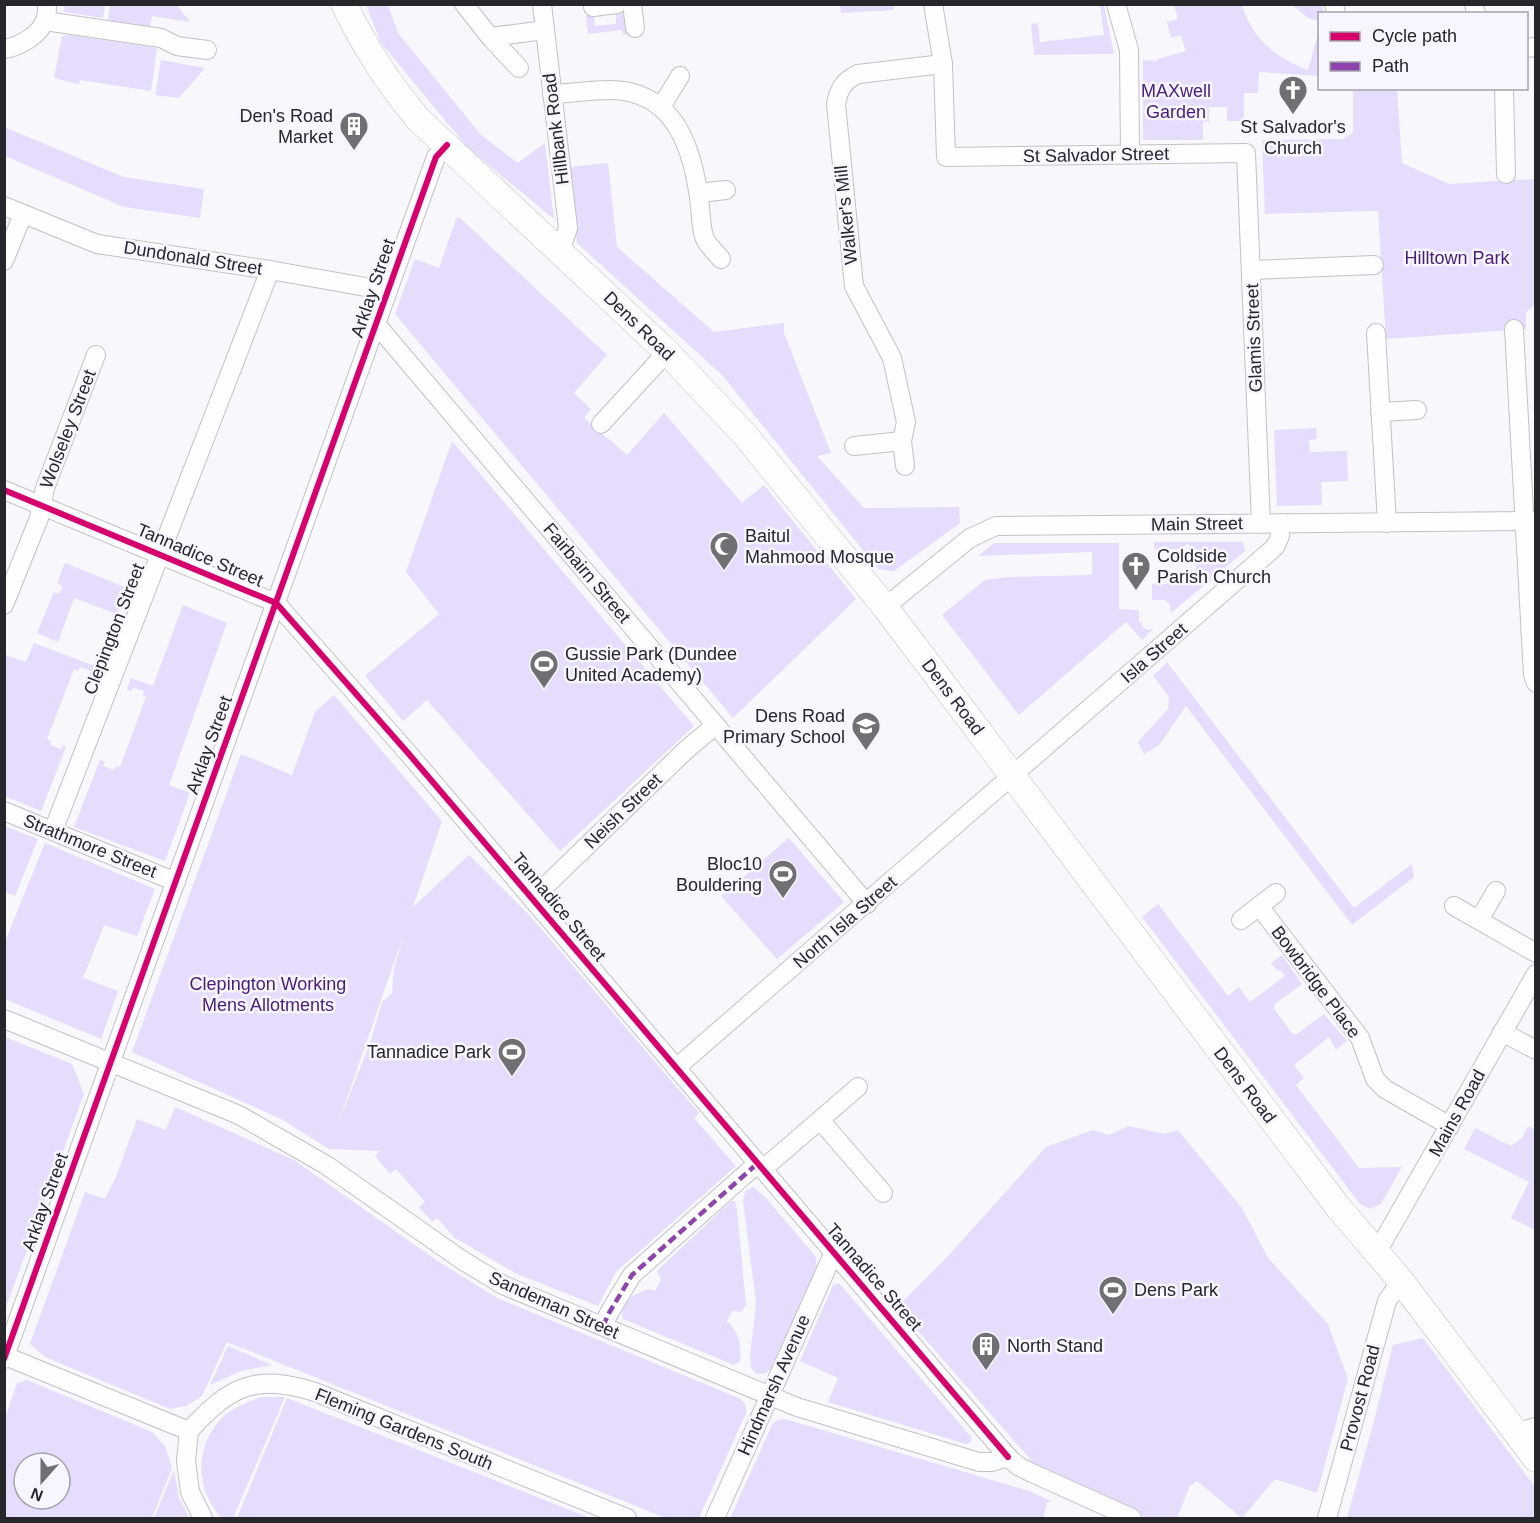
<svg xmlns="http://www.w3.org/2000/svg" width="1540" height="1523" font-family="Arial,sans-serif">
<rect width="100%" height="100%" fill="#f8f7fb"/>
<g fill="#e6dcfc" fill-rule="evenodd">
<polygon points="62,5 105,5 103,18 64,12 65,5"/>
<polygon points="177,5 190,22 152,16 150,27 108,20 110,5"/>
<polygon points="366,5 388,5 398,33 481,135 518,163 545,143 554,219 468,148 381,43"/>
<polygon points="840,5 893,5 894,10 841,13"/>
<polygon points="1100,5 1104,5 1114,54 1034,55 1031,24 1038,23 1040,42 1104,35"/>
<path d="M 1174,5 L 1242,5 C 1252,39 1276,58 1308,70 L 1318,33 L 1319,34 L 1319,76 L 1259,72 L 1258,93 L 1244,93 L 1244,121 L 1227,121 L 1227,107 L 1209,107 L 1209,122 L 1203,122 L 1203,140 L 1143,140 L 1143,60 L 1157,61 L 1157,59 L 1186,51 L 1181,35 L 1171,38 L 1167,22 L 1178,19 Z"/>
<polygon points="1292,5 1322,5 1324,13 1320,14 1319,21 1308,18"/>
<polygon points="616,13 624,14 629,21 630,34 623,35 622,30 588,34 586,16 594,15 595,26 616,24"/>
<polygon points="70,35 157,48 151,91 80,80 79,84 54,78 62,36"/>
<polygon points="161,60 205,68 179,98 155,95"/>
<polygon points="1353,89 1397,89 1402,163 1449,184 1535,179 1535,305 1526,312 1526,329 1386,339 1378,211 1265,214 1262,140 1343,139 1353,133"/>
<polygon points="4,127 124,177 204,189 200,218 124,207 5,156"/>
<polygon points="608,163 617,247 714,332 784,323 784,333 831,453 817,456 864,508 959,507 960,523 894,571 878,569 722,375 577,243 569,167"/>
<polygon points="459,217 607,355 574,393 591,409 584,418 627,455 664,413 742,503 764,485 856,599 733,718 395,314 415,259 439,268 456,219"/>
<polygon points="1316,428 1317,439 1309,440 1310,452 1347,451 1348,481 1321,482 1322,505 1277,506 1274,430"/>
<polygon points="452,441 694,726 560,851 427,700 403,721 365,676 439,614 406,572"/>
<polygon points="1154,542 1243,542 1245,551 1171,613 1170,604 1165,600 1152,600 1152,584 1191,583 1192,578 1196,577 1196,549 1187,544 1182,549 1154,549"/>
<polygon points="994,543 1119,543 1119,609 1139,610 1139,622 1142,622 1142,626 1147,630 1153,629 1142,640 1126,622 1019,715 942,615 985,580 1008,577 1092,575 1092,552 978,556"/>
<polygon points="65,563 127,588 117,614 74,598 58,642 37,633 54,592 59,594 63,586 57,583"/>
<polygon points="183,605 227,623 169,785 190,793 165,861 74,827 100,760 105,762 103,766 114,770 116,766 120,767 146,697 143,696 144,691 133,688 131,691 127,690 131,678 153,686"/>
<polygon points="34,643 97,667 93,676 89,675 91,671 80,667 78,671 74,669 47,739 51,741 50,745 61,749 63,745 66,747 41,811 4,796 5,655 26,662"/>
<polygon points="1167,662 1354,908 1412,864 1414,877 1352,925 1186,706 1159,745 1144,754 1138,742 1168,709 1169,697 1153,676"/>
<path d="M 334,695 L 442,821 L 413,907 L 469,855 L 531,917 L 699,1113 L 694,1118 L 736,1166 L 616,1272 L 598,1306 L 515,1273 L 455,1238 L 437,1218 L 432,1222 L 419,1207 L 425,1202 L 396,1169 L 390,1174 L 375,1156 L 380,1151 L 329,1149 L 283,1120 L 132,1052 L 241,754 L 292,775 L 315,712 ZM 405,931 L 394,968 L 392,993 L 382,1002 L 371,1040 L 338,1124 Z"/>
<polygon points="4,826 38,839 15,896 5,892"/>
<polygon points="789,838 844,902 777,959 721,896"/>
<polygon points="45,843 155,889 137,936 104,925 83,978 118,991 101,1039 5,999 5,942"/>
<polygon points="1158,904 1228,996 1239,987 1250,1002 1285,976 1280,970 1278,971 1271,963 1282,955 1302,984 1275,1004 1274,1009 1293,1034 1297,1034 1324,1014 1347,1041 1336,1050 1329,1037 1294,1065 1304,1078 1296,1085 1359,1168 1402,1167 1381,1204 1370,1209 1360,1204 1142,917"/>
<polygon points="5,1037 72,1064 84,1094 5,1310"/>
<polygon points="175,1107 294,1160 436,1260 497,1298 741,1399 746,1406 746,1413 699,1518 666,1518 227,1342 202,1396 186,1406 170,1409 45,1357 30,1344 85,1192 105,1199 116,1177 137,1119 166,1130"/>
<polygon points="1129,1126 1164,1134 1178,1130 1242,1208 1268,1258 1328,1324 1348,1379 1317,1493 1275,1479 1242,1518 1197,1481 1190,1486 1177,1518 1147,1518 1036,1466 897,1307 949,1255 1046,1147 1093,1130 1108,1135"/>
<polygon points="1528,1126 1535,1130 1535,1230 1511,1218 1529,1182 1464,1149 1475,1128 1511,1146 1522,1138"/>
<polygon points="753,1187 766,1198 816,1257 817,1267 771,1369 766,1373 756,1374 751,1367 750,1357 756,1302 743,1201 745,1191"/>
<path d="M 731,1201 L 735,1201 L 737,1210 L 746,1305 L 741,1312 L 732,1311 L 727,1321 C 740,1333 741,1345 740,1361 L 734,1365 L 623,1319 L 621,1309 L 632,1296 L 648,1289 L 655,1291 L 661,1280 L 657,1271 Z"/>
<polygon points="839,1283 972,1438 970,1443 966,1444 828,1402 838,1378 800,1361 833,1285"/>
<polygon points="1423,1338 1535,1487 1535,1518 1347,1518 1374,1421 1393,1345"/>
<polygon points="228,1346 272,1365 241,1371 210,1385"/>
<path d="M 27,1380 L 152,1432 L 165,1446 L 172,1468 L 152,1518 L 5,1518 L 5,1418 L 17,1383 ZM 24,1463 L 60,1463 L 60,1499 L 24,1499 Z"/>
<path d="M 261,1397 L 285,1397 L 233,1518 L 222,1518 C 196,1492 194,1448 220,1420 C 231,1408 246,1403 261,1397 Z"/>
<polygon points="287,1398 590,1518 237,1518"/>
<polygon points="785,1419 1029,1491 1051,1501 1047,1503 1043,1518 730,1518 773,1423 778,1420"/>
<polygon points="174,1470 179,1497 189,1518 154,1518"/>
</g>
<g fill="none" stroke-linecap="round" stroke-linejoin="round">
<g stroke="#c2c1c5" stroke-width="20">
<g id="street">
<polyline points="464,4 490,37 545,30"/>
<polyline points="542,4 568,228 560,252"/>
<polyline points="632,4 635,28"/>
<polyline points="933,4 943,64 946,157 1246,153 1261,524"/>
<polyline points="1116,4 1129,50 1130,154"/>
<polyline points="1334,4 1336,14"/>
<polyline points="1474,4 1476,14"/>
<polyline points="593,7 617,4"/>
<polyline points="45,21 161,38 177,46 207,50"/>
<polyline points="490,37 519,68"/>
<polyline points="1526,48 1536,47"/>
<path d="M 4,49 C 19,47 40,35 45,20 C 47,16 47,9 47,4"/>
<polyline points="1504,88 1506,174"/>
<path d="M 552,94 C 571,93 592,90 611,90 C 671,91 690,141 698,191 C 701,204 700,231 706,241 C 710,247 716,253 721,259"/>
<polyline points="661,107 680,76"/>
<polyline points="699,193 726,190"/>
<polyline points="4,206 97,244 270,270 388,291"/>
<polyline points="4,261 23,214"/>
<polyline points="1251,270 1374,265"/>
<polyline points="376,324 867,904"/>
<polyline points="1514,329 1533,675 1536,683"/>
<polyline points="1376,333 1387,523"/>
<polyline points="1380,412 1417,410"/>
<polyline points="601,424 667,352"/>
<polyline points="854,446 902,441"/>
<path d="M 905,466 L 902,441 L 906,422 L 892,358 L 854,286 L 836,104 C 839,88 844,81 858,74 L 943,64"/>
<polyline points="4,490 276,603 408,753 1008,1457"/>
<polyline points="4,605 39,518 45,488 96,355"/>
<polyline points="885,607 970,538 996,526 1536,521"/>
<polyline points="4,811 176,882"/>
<polyline points="53,831 270,270"/>
<polyline points="532,899 687,749 716,725"/>
<polyline points="1259,906 1360,1038 1375,1079 1385,1089 1450,1126"/>
<polyline points="1454,906 1536,953"/>
<polyline points="1241,920 1276,893"/>
<polyline points="1479,920 1496,891"/>
<polyline points="4,1019 239,1115 326,1165 462,1260 503,1285 797,1407 979,1462 992,1462 1008,1457 1018,1466 1032,1473 1132,1518"/>
<polyline points="1502,1032 1536,1050"/>
<polyline points="676,1068 1275,547 1280,536 1280,523"/>
<polyline points="820,1120 883,1193"/>
<polyline points="763,1169 858,1087"/>
<polyline points="1377,1252 1536,974"/>
<polyline points="603,1326 609,1313 632,1275 758,1163"/>
<polyline points="5,1356 189,1431"/>
<polyline points="4,1359 432,168 436,157 447,145"/>
<path d="M 189,1431 C 230,1386 255,1373 315,1392 L 627,1518"/>
<polyline points="189,1431 186,1461 190,1492 203,1518"/>
<polyline points="1516,1432 1536,1427"/>
<polyline points="715,1518 834,1252"/>
<polyline points="1327,1518 1387,1301 1401,1281"/>
</g>
</g>
<g stroke="#c2c1c5" stroke-width="27">
<path id="secondary" d="M 344,4 C 364,46 388,83 418,119 L 667,352 L 745,435 L 885,607 L 1338,1207 L 1401,1281 L 1536,1459"/>
</g>
<use href="#street" stroke="#fefefe" stroke-width="18"/>
<use href="#secondary" stroke="#fefefe" stroke-width="26"/>
<polyline stroke="#8e44ad" stroke-width="4.5" stroke-dasharray="9 4.5" stroke-linecap="butt" points="603,1326 609,1313 632,1275 758,1163"/>
<g stroke="#f7f5fd" stroke-width="10">
<g id="cycleway">
<polyline points="4,490 276,603 408,753 1008,1457"/>
<polyline points="4,1359 432,168 436,157 447,145"/>
</g>
</g>
<use href="#cycleway" stroke="#d6006c" stroke-width="6"/>
</g>
<defs>
<g id="church-pin" transform="scale(1.5)"><path d="M0 17L-7.5 6A9.5 9.5 0 1 1 7.5 6Z" fill="#706f74" stroke="#f7f5fd"/><path d="M-1.2-6h2.4v3.5h3.3v2.4h-3.3V6h-2.4V-.1h-3.3v-2.4h3.3Z" fill="#fff"/></g>
<g id="building-pin" transform="scale(1.5)"><path d="M0 17L-7.5 6A9.5 9.5 0 1 1 7.5 6Z" fill="#706f74" stroke="#f7f5fd"/><path d="M-4-6H4V6H1V3H-1V6H-4ZM-2.5-4.3h1.7v1.8h-1.7ZM.8-4.3h1.7v1.8H.8ZM-2.5-1h1.7V.8h-1.7ZM.8-1h1.7V.8H.8Z" fill="#fff"/></g>
<g id="mosque-pin" transform="scale(1.5)"><path d="M0 17L-7.5 6A9.5 9.5 0 1 1 7.5 6Z" fill="#706f74" stroke="#f7f5fd"/><path d="M3.5-4.9A6 6 0 1 0 3.5 4.9A5 5 0 1 1 3.5-4.9Z" fill="#fff"/></g>
<g id="stadium-pin" transform="scale(1.5)"><path d="M0 17L-7.5 6A9.5 9.5 0 1 1 7.5 6Z" fill="#706f74" stroke="#f7f5fd"/><path d="M0-5a6.5 5 0 1 0 0 10a6.5 5 0 1 0 0-10ZM-3.5-1.8h7v3.6h-7Z" fill="#fff"/></g>
<g id="school-pin" transform="scale(1.5)"><path d="M0 17L-7.5 6A9.5 9.5 0 1 1 7.5 6Z" fill="#706f74" stroke="#f7f5fd"/><path d="M0-5L7-2L0 1L-7-2ZM-4 1L0 2.5L4 1V4Q0 6-4 4Z" fill="#fff"/></g>
</defs>
<g fill-rule="evenodd">
<use href="#church-pin" x="1293" y="90"/>
<use href="#building-pin" x="354" y="126"/>
<use href="#mosque-pin" x="724" y="546"/>
<use href="#church-pin" x="1136" y="566"/>
<use href="#stadium-pin" x="544" y="664"/>
<use href="#school-pin" x="866" y="726"/>
<use href="#stadium-pin" x="783" y="874"/>
<use href="#stadium-pin" x="512" y="1052"/>
<use href="#stadium-pin" x="1113" y="1290"/>
<use href="#building-pin" x="986" y="1346"/>
</g>
<g text-anchor="middle" dominant-baseline="central" stroke-width="5" stroke-linejoin="round" paint-order="stroke">
<g font-size="18" fill="#471c7b" stroke="#f7f5fd">
<text x="1176" y="91">MAXwell<tspan x="1176" dy="21">Garden</tspan></text>
<text x="1457" y="258">Hilltown Park</text>
<text x="268" y="984">Clepington Working<tspan x="268" dy="21">Mens Allotments</tspan></text>
</g>
<g font-size="18" fill="#27262b" stroke="#f7f5fd" text-anchor="start">
<text x="333" y="116" text-anchor="end">Den's Road<tspan x="333" dy="21">Market</tspan></text>
<text x="1293" y="127" text-anchor="middle">St Salvador's<tspan x="1293" dy="21">Church</tspan></text>
<text x="745" y="536">Baitul<tspan x="745" dy="21">Mahmood Mosque</tspan></text>
<text x="1157" y="556">Coldside<tspan x="1157" dy="21">Parish Church</tspan></text>
<text x="565" y="654">Gussie Park (Dundee<tspan x="565" dy="21">United Academy)</tspan></text>
<text x="845" y="716" text-anchor="end">Dens Road<tspan x="845" dy="21">Primary School</tspan></text>
<text x="762" y="864" text-anchor="end">Bloc10<tspan x="762" dy="21">Bouldering</tspan></text>
<text x="491" y="1052" text-anchor="end">Tannadice Park</text>
<text x="1134" y="1290">Dens Park</text>
<text x="1007" y="1346">North Stand</text>
</g>
<g font-size="18" fill="#27262b" stroke="#f7f5fd">
<text transform="translate(556 129) rotate(-97)">Hillbank Road</text>
<text transform="translate(1096 155) rotate(-1)">St Salvador Street</text>
<text transform="translate(846 215) rotate(-96)">Walker's Mill</text>
<text transform="translate(193 258) rotate(9)">Dundonald Street</text>
<text transform="translate(373 288) rotate(-71)">Arklay Street</text>
<text transform="translate(639 326) rotate(44)">Dens Road</text>
<text transform="translate(1254 338) rotate(-92)">Glamis Street</text>
<text transform="translate(68 429) rotate(-69)">Wolseley Street</text>
<text transform="translate(1197 524) rotate(-1)">Main Street</text>
<text transform="translate(200 555) rotate(23)">Tannadice Street</text>
<text transform="translate(587 573) rotate(50)">Fairbairn Street</text>
<text transform="translate(114 629) rotate(-69)">Clepington Street</text>
<text transform="translate(1154 653) rotate(-41)">Isla Street</text>
<text transform="translate(953 697) rotate(53)">Dens Road</text>
<text transform="translate(209 745) rotate(-70)">Arklay Street</text>
<text transform="translate(623 811) rotate(-44)">Neish Street</text>
<text transform="translate(90 846) rotate(22)">Strathmore Street</text>
<text transform="translate(559 907) rotate(50)">Tannadice Street</text>
<text transform="translate(845 922) rotate(-41)">North Isla Street</text>
<text transform="translate(1316 982) rotate(53)">Bowbridge Place</text>
<text transform="translate(1245 1085) rotate(53)">Dens Road</text>
<text transform="translate(1457 1113) rotate(-61)">Mains Road</text>
<text transform="translate(45 1202) rotate(-70)">Arklay Street</text>
<text transform="translate(874 1277) rotate(49)">Tannadice Street</text>
<text transform="translate(554 1305) rotate(24)">Sandeman Street</text>
<text transform="translate(774 1385) rotate(-66)">Hindmarsh Avenue</text>
<text transform="translate(1360 1398) rotate(-75)">Provost Road</text>
<text transform="translate(404 1429) rotate(22)">Fleming Gardens South</text>
</g>
</g>
<rect width="1540" height="1523" fill="none" stroke="#27262b" stroke-width="12"/>
<rect x="1318" y="12" width="210" height="78" fill="#f7f5fd" stroke="#a4a2a9" stroke-width="1.5"/>
<rect x="1330" y="32" width="30" height="9" fill="#d6006c" stroke="#a4a2a9" stroke-width="1.5"/>
<text x="1372" y="42" font-size="18" fill="#27262b">Cycle path</text>
<rect x="1330" y="62" width="30" height="9" fill="#8e44ad" stroke="#a4a2a9" stroke-width="1.5"/>
<text x="1372" y="72" font-size="18" fill="#27262b">Path</text>
<g transform="translate(42 1481) rotate(201)"><circle r="28" fill="#f7f5fd" stroke="#a4a2a9" stroke-width="1.5"/>
<path d="M0-4.5L10 22L0 15L-10 22Z" fill="#706f74"/>
<text y="-9" font-size="16" font-weight="bold" text-anchor="middle" fill="#27262b">N</text>
</g>
</svg>
